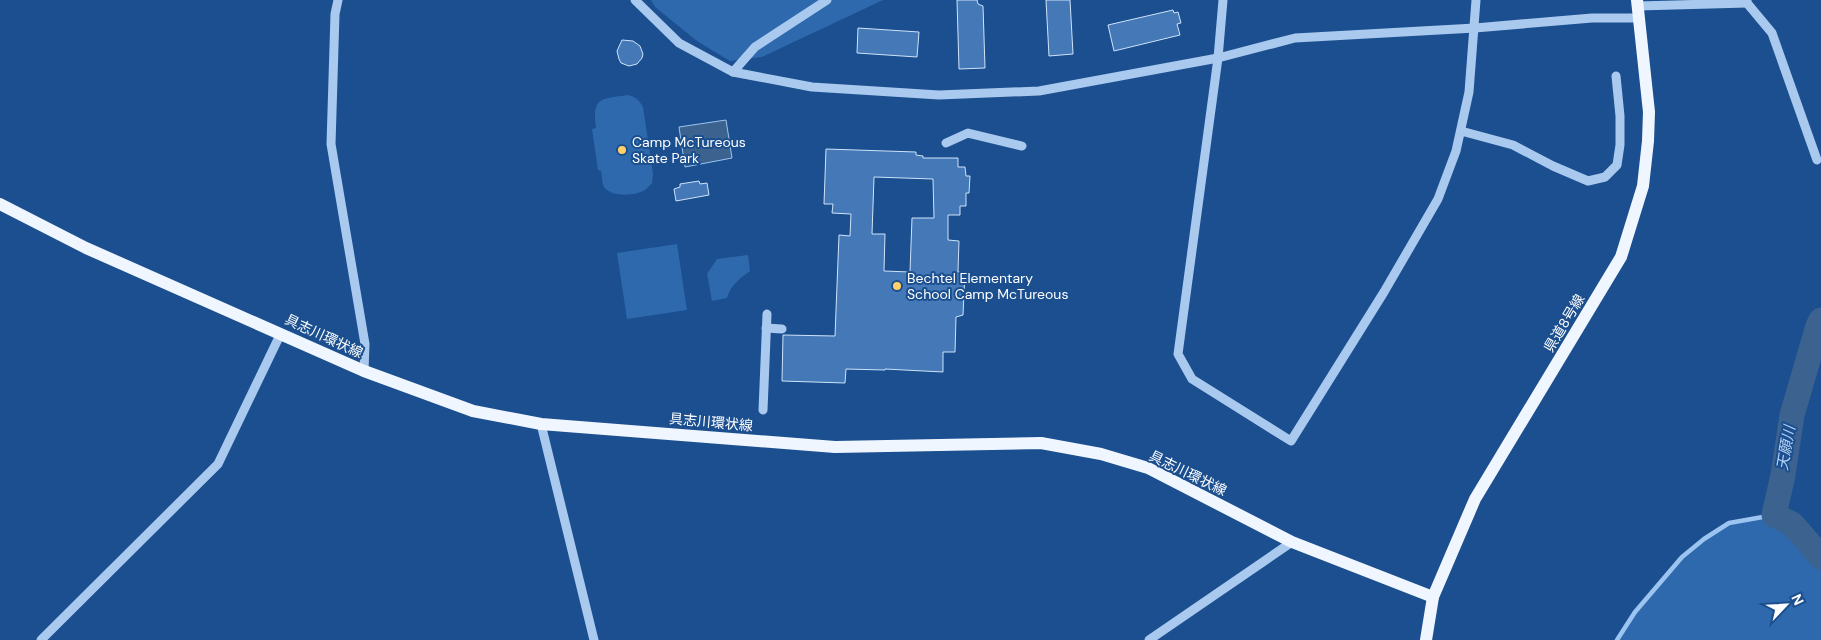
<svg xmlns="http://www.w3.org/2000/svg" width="1821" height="640" font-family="'DM Sans','Noto Sans JP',sans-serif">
<rect width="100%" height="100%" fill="#1b4f8f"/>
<g fill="#2e69ad">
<polygon points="651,0 883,0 762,57 730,61 697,41 655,7"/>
<path d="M 628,95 C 636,97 639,100 643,107 L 653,174 L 652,183 C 649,186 646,190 643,191 C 633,196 611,197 604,187 C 602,183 602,176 601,171 L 598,170 L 592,129 L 596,128 C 592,97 600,99 628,95 Z"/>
<polygon points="677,244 687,310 627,319 617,253"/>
<path d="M 748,255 L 750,271 C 740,278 730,286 727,298 L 712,301 L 707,274 L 717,259 Z"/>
<polygon points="1774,515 1792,524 1810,546 1821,556 1821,640 1617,640 1635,612 1682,557 1704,539 1729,523"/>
</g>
<polygon fill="#3c6290" stroke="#9cc4f0" points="726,120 732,158 685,167 679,127"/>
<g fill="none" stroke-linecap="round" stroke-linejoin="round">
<polyline stroke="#9cc4f0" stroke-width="4.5" points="1617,640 1635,612 1682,557 1704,539 1729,523 1774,515"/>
<polyline stroke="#3c6290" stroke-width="25" points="1821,320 1818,326 1792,415 1783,475 1774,515 1792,524 1821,557"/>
</g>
<g fill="#4478b7" stroke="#cfe3fa" fill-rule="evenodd">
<polygon points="957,0 977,0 978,4 983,6 985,68 959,69"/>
<polygon points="1046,0 1070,0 1073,54 1049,56"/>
<polygon points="1173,10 1174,13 1178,12 1181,23 1177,24 1180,35 1114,51 1108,25"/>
<polygon points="858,28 919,32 917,57 857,53"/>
<polygon points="622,40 633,41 640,46 643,54 642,58 637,64 629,66 621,63 619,59 617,51"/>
<path d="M 826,149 L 916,152 L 916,155 L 923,156 L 923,158 L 958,158 L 958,167 L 965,167 L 966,176 L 970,176 L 969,193 L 966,193 L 966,206 L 960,206 L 960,215 L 948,215 L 948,240 L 959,241 L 958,272 L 965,272 L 963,315 L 956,317 L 955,352 L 943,352 L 943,372 L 885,369 L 885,370 L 846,369 L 845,383 L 782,381 L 783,335 L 835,336 L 839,235 L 850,236 L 851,214 L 832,213 L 833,204 L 824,204 ZM 874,177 L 933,179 L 934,218 L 912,218 L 910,272 L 884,271 L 885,234 L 872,234 Z"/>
<polygon points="699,181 700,184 707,183 709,195 676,201 674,189 680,187 680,184"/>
</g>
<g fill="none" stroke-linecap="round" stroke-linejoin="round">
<g stroke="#a9c9ee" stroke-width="9">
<polyline points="338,0 335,14 331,144 365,344 364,371"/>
<polyline points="635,0 679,43 733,72 812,87 939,95 1039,91 1218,58 1295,38 1475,28 1592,18 1638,18"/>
<polyline points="1223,0 1218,58 1178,354 1192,379 1291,441 1384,292 1438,199 1456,151 1469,92 1476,0"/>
<polyline points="1747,0 1747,3 1772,33 1817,160"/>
<polyline points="1638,6 1747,3"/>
<polyline points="733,72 755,47 827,0"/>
<polyline points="1461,131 1513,145 1553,166 1588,181 1605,177 1617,165 1620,145 1620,116 1616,76"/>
<polyline points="946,143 968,133 1022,146"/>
<polyline points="766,328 782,329"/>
<polyline points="763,410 767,314"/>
<polyline points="541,424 594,640"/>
<polyline points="41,640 218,464 281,333"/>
<polyline points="1149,640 1292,542"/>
</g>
<g stroke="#f0f6ff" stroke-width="12">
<polyline points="0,204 86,248 364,371 473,411 541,424 835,447 1041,443 1101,454 1148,468 1292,542 1433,597"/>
<polyline points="1426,640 1433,597 1475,499 1621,257 1643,186 1648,141 1649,112 1637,0"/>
</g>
</g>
<g fill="#ffd166" stroke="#1b4f8f" stroke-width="2">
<circle cx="622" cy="150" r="5"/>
<circle cx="897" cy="286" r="5"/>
</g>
<g text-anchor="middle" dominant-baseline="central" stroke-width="4" stroke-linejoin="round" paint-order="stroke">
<g font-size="14" fill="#fff" stroke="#1b4f8f" text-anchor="start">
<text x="632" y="142">Camp McTureous<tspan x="632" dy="16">Skate Park</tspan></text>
<text x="907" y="278">Bechtel Elementary<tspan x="907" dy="16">School Camp McTureous</tspan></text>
</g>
<g font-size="14" fill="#fff" stroke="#1b4f8f">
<text transform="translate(1564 323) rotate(-59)">県道8号線</text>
<text transform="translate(324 336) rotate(25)">具志川環状線</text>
<text transform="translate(711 422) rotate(5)">具志川環状線</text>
<text transform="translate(1188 473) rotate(26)">具志川環状線</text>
</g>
<g font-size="15" font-style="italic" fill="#b5d3f5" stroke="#1b4f8f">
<text transform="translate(1786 448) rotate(-80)">天願川</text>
</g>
</g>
<g transform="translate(1786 605) rotate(65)" stroke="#1b4f8f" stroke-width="4" paint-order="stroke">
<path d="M0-4L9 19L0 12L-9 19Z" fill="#ffffff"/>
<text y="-8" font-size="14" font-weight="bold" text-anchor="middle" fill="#ffffff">N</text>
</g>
</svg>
